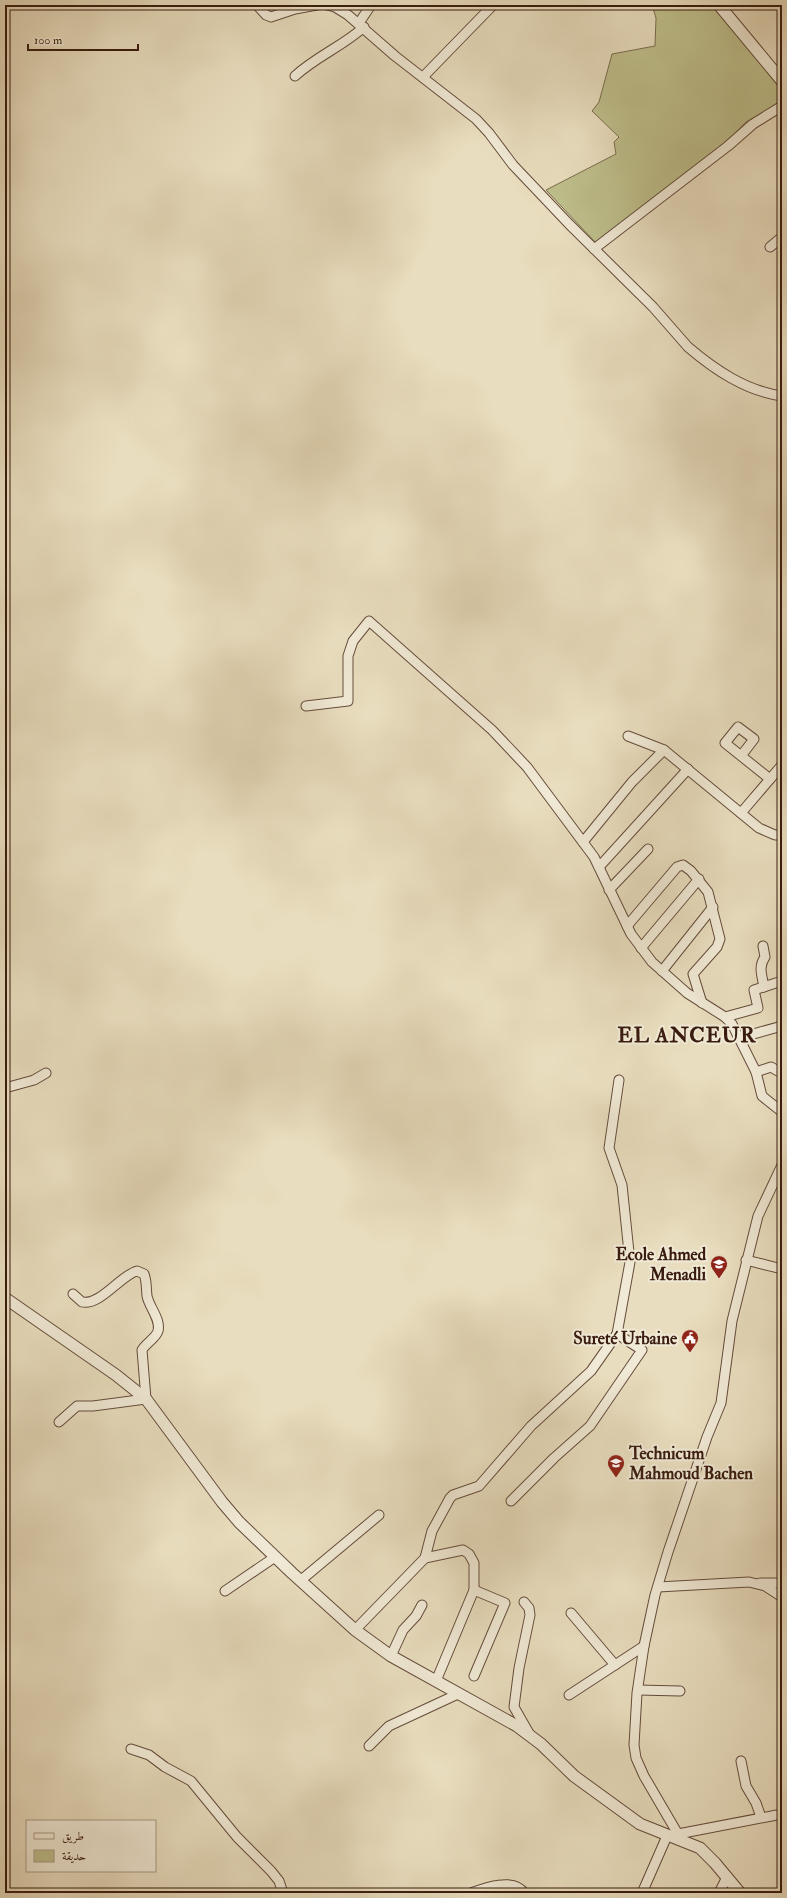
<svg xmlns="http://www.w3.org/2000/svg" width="787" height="1898" font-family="'IM FELL Double Pica',Amiri,serif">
<rect width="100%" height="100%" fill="#e8ddbe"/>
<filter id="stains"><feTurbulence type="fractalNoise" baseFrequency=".005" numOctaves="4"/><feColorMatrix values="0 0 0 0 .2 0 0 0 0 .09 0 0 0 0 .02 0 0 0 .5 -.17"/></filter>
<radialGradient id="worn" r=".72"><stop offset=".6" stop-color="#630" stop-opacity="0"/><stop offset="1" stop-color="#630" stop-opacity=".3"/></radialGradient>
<polygon fill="#bebf8c" stroke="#7c6e4e" points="652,5 712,5 782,88 782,102 768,111 746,122 722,147 596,243 546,190 616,154 614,142 619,137 592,111 599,102 612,54 655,46 656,18"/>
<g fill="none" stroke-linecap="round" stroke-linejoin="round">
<g stroke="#654c3b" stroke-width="11">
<g id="minor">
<polyline points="257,5 266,15 271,17 295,9 317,5"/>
<path d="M 327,5 L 335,7 L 348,15 L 395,56 L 476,119 L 489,133 L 513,165 L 569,224 L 653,307 L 688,347 C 715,370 746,391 782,396"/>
<polyline points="359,23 371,5"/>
<path d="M 295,76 C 317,56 343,46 364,27"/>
<polyline points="423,77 493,5"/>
<polyline points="770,247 782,237"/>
<polyline points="594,249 728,146 753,124 782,106"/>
<polyline points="306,706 348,701 348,656 353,641 369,621 492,730 527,767 594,857 631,934 652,962 687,993 725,1017 732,1024 756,1072 762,1096 782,1112"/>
<polyline points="628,736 664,750 759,828 775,835 782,835"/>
<polyline points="741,756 754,739 738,727 725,743 770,779"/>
<polyline points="741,813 782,765"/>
<polyline points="583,842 632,782 664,750"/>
<polyline points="599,867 688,769"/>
<polyline points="609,890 648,849"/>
<polyline points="627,926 677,867 683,865 691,871 708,892 720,939 717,947 693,974 702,1003"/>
<path d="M 763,946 L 765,957 C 758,967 762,975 764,987"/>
<polyline points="641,948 699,879"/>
<polyline points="662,971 713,907"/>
<polyline points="725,1017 758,1008 754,990 782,981"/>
<polyline points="739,1038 782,1026"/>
<polyline points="756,1072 771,1067 778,1071 782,1070"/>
<polyline points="5,1088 34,1080 46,1073"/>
<polyline points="746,1260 782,1269"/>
<polyline points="617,1334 630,1262 622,1185 609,1148 619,1080"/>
<path d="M 59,1422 L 77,1406 L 93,1406 L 146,1399 L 142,1350 C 146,1343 156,1338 158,1331 C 161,1319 149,1307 147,1296 C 146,1288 147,1282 144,1274 L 137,1271 C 121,1275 100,1306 82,1302 L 73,1294"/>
<polyline points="425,1558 463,1550 469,1554 474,1563 474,1590 436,1681"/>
<polyline points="300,1581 379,1515"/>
<polyline points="760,1583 782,1583"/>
<polyline points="658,1587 749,1582 765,1586 782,1597"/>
<polyline points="474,1590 505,1603 474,1676"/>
<polyline points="225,1591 275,1557"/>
<polyline points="524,1602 529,1608 530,1615 519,1668 514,1707 530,1735"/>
<polyline points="571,1613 615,1665"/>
<polyline points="355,1630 425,1558 432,1531 450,1498 453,1495 479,1486 531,1426 591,1371 617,1334 642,1350 590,1426 554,1458 511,1501"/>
<polyline points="391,1656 403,1630 416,1616 422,1605"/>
<polyline points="638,1690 680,1691"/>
<polyline points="569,1695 644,1646"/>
<polyline points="369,1746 389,1726 458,1694"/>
<polyline points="131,1749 149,1755 165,1767 191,1781 237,1837 271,1871 279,1881 283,1893"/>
<polyline points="741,1761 746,1786 756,1803 761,1817"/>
<polyline points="678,1834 782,1814"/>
<polyline points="682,1841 644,1776 636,1758 634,1745 637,1693 644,1646 655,1595 668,1552 707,1437 721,1403 732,1321 758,1216 782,1165"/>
<path d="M 471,1893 C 484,1888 514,1877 524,1893"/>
<polyline points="642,1893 667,1836"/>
<polyline points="719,1893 727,1877"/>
</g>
</g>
<g stroke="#654c3b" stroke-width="13">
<g id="tertiary">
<polyline points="719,5 782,81"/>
<polyline points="5,1298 116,1375 146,1399 222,1502 239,1522 292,1573 355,1630 391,1656 517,1726 541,1744 574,1776 640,1824 700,1848 715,1863 740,1893"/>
</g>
</g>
<use href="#minor" stroke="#f0e9d5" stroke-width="9"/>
<use href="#tertiary" stroke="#f0e9d5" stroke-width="11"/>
</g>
<defs>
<g id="school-pin" transform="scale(0.9)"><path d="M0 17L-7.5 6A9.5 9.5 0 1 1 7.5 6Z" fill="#8f2418" stroke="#f0e9d5"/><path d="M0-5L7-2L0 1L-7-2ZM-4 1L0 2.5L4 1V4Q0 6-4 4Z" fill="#fff"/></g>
<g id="civic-pin" transform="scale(0.9)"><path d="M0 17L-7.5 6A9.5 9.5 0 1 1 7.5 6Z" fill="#8f2418" stroke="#f0e9d5"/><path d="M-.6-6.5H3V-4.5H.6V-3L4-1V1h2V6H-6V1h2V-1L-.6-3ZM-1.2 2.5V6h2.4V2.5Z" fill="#fff"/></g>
</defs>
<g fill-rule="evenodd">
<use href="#school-pin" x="719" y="1264"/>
<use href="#civic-pin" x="690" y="1338"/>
<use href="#school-pin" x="616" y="1463"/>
</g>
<g text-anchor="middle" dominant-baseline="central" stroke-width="4" stroke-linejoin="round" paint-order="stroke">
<g font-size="17" font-weight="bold" fill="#391c0f" stroke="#f0e9d5" text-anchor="end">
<text x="706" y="1254">Ecole Ahmed<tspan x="706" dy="20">Menadli</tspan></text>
<text x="677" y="1338">Sureté Urbaine</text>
<text x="629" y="1453" text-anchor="start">Technicum<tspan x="629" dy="20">Mahmoud Bachen</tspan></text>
</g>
<g font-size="21" font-weight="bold" letter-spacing="1" fill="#391c0f" stroke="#f0e9d5">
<text x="687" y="1035">EL ANCEUR</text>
</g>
</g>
<rect width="787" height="1898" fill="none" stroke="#e8ddbe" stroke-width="20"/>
<rect x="6" y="6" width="775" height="1886" fill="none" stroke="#391c0f" stroke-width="2"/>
<rect x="10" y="10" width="767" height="1878" fill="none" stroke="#391c0f"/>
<rect x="26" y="1820" width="130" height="52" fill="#f0e9d5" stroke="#a79786"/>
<rect x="34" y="1833" width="20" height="6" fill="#f0e9d5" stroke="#a79786"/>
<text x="62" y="1840" font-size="12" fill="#391c0f">طريق</text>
<rect x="34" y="1850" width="20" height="12" fill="#bebf8c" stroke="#a79786"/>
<text x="62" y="1860" font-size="12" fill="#391c0f">حديقة</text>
<path d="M28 44v6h110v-6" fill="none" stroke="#391c0f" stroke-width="2"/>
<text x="34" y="44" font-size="12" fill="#391c0f" stroke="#f0e9d5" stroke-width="3" paint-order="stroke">100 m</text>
<rect width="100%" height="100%" filter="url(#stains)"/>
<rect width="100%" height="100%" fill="url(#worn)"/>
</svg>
